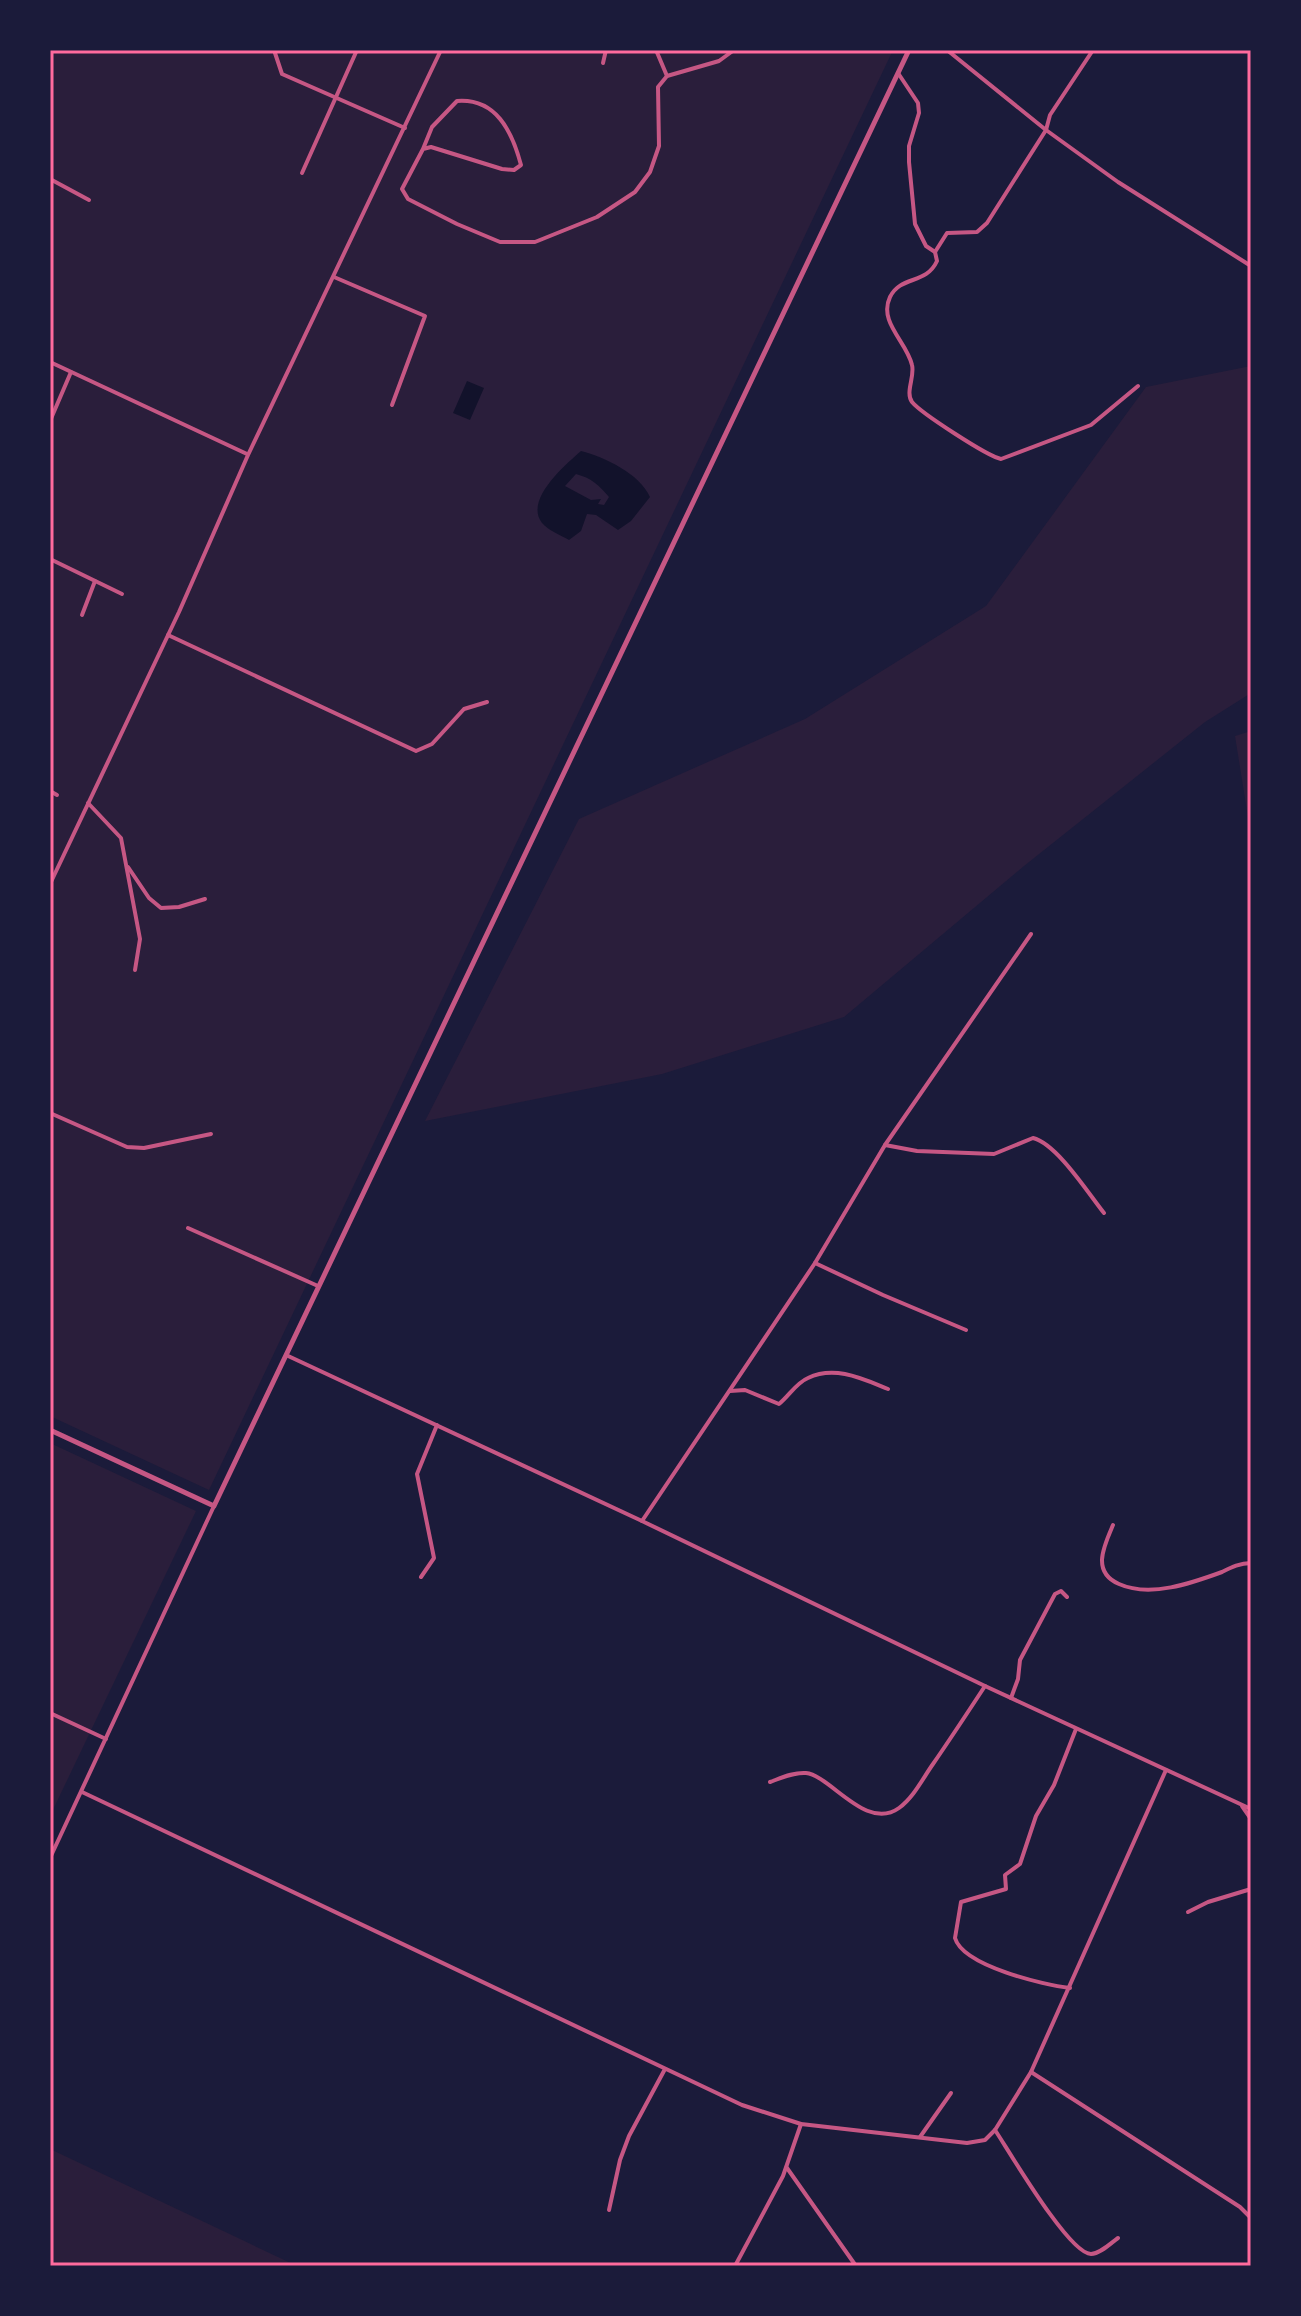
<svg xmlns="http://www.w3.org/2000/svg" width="1301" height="2316" font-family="Karla,sans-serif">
<rect width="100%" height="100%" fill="#1b1b3a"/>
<g fill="#2a1e3b">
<polygon points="50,50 893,50 209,1490 50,1416"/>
<polygon points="1251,366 1251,693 1205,722 1024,866 844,1017 662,1074 425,1121 579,819 805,719 986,606 1146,387"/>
<polygon points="1251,731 1251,836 1235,736"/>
<polygon points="50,1443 196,1511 50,1816"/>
<polygon points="50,2149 297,2266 50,2266"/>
</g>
<g fill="#12122b" fill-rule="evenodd">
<polygon points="467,381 484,388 470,420 453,413"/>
<path d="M 581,451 C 605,457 640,474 650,497 L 631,521 L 618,530 L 596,515 L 587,514 L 581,531 L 569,540 C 560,535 548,530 542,523 C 524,500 565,465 581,451 ZM 576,474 C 591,478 599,485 609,497 L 604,505 L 598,504 L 601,499 L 591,500 L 565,486 Z"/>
</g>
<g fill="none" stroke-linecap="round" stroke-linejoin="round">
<g stroke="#c65784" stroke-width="4">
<polyline points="274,50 282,74 405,128"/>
<polyline points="656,50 667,76"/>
<polyline points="947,50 1046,130 1118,182 1251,266"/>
<polyline points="603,63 606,50"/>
<path d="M 898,73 L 918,103 L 919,113 L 909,146 L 909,162 L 915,224 L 926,246 L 935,252 L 937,261 C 926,285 901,275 890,297 C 878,322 907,342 912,365 C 915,377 905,392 912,402 C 921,413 987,456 1001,459 L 1091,425 L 1138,386"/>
<path d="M 423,149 L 432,127 L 457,101 C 496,98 512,131 521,165 L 514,170 L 502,169 L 431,147 L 423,149 L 402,189 L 408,199 L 457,224 L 500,242 L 535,242 L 597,217 L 635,192 L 650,172 L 659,146 L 658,87 L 667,76 L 719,61 L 734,50"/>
<polyline points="302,173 357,50"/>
<polyline points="50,179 89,200"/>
<polyline points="935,252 947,233 977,232 987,223 1046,130 1050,115 1093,50"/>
<polyline points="334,277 425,316 392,405"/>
<polyline points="50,362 247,454"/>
<polyline points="50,421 71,372"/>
<polyline points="50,559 122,594"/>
<polyline points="82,615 95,581"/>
<polyline points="168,635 416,751 432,744 464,709 487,702"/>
<polyline points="50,791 57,795"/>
<polyline points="88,803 121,838 140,939 135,970"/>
<polyline points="128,867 149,898 161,908 179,907 205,899"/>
<polyline points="50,884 179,612 248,455 441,50"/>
<polyline points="50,1113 127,1147 144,1148 211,1134"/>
<path d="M 885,1145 L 917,1151 L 994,1154 L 1033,1138 C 1057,1144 1088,1193 1104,1213"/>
<polyline points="188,1228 318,1286"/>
<polyline points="815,1263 883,1295 966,1330"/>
<polyline points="286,1355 642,1521 985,1686 1251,1809"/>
<path d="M 730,1391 L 745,1390 L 779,1404 C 789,1396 796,1383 808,1378 C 835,1365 863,1379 888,1389"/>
<polyline points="642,1521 815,1263 885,1145 1031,934"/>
<path d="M 1113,1525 C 1104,1546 1091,1572 1119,1584 C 1150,1598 1192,1583 1222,1572 C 1232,1567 1240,1563 1251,1563"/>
<polyline points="421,1577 434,1558 417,1474 437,1425"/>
<polyline points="1011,1698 1018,1679 1020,1660 1055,1594 1061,1591 1067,1597"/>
<polyline points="50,1713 106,1739"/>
<path d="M 770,1782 C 781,1778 794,1772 806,1773 C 830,1775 866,1832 899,1808 C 914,1797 923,1778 933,1764 C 951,1738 968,1712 985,1686"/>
<polyline points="82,1792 742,2105 801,2124 967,2143 985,2140 995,2130 1031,2072 1166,1770"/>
<polyline points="1242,1806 1251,1819"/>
<polyline points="50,1858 214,1506"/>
<polyline points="1188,1912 1208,1902 1251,1889"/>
<path d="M 1070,1988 C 1044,1985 963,1966 955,1938 L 961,1902 L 1006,1889 L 1005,1875 L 1020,1864 L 1036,1816 L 1054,1785 L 1076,1729"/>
<polyline points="1031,2072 1240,2207 1251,2218"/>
<path d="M 995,2130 C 1009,2151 1069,2254 1091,2254 C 1100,2254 1111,2243 1118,2238"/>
<polyline points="920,2137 951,2093"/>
<polyline points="787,2168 856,2266"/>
<polyline points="609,2210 620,2160 629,2136 665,2069"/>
<polyline points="735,2266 783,2176 801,2124"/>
</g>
<polyline stroke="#c65784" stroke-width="5" points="50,1430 214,1506 909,50"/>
</g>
<rect width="1301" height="2316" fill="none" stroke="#1b1b3a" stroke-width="104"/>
<rect x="52" y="52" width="1197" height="2212" fill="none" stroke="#ff6b9d" stroke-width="3"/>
</svg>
